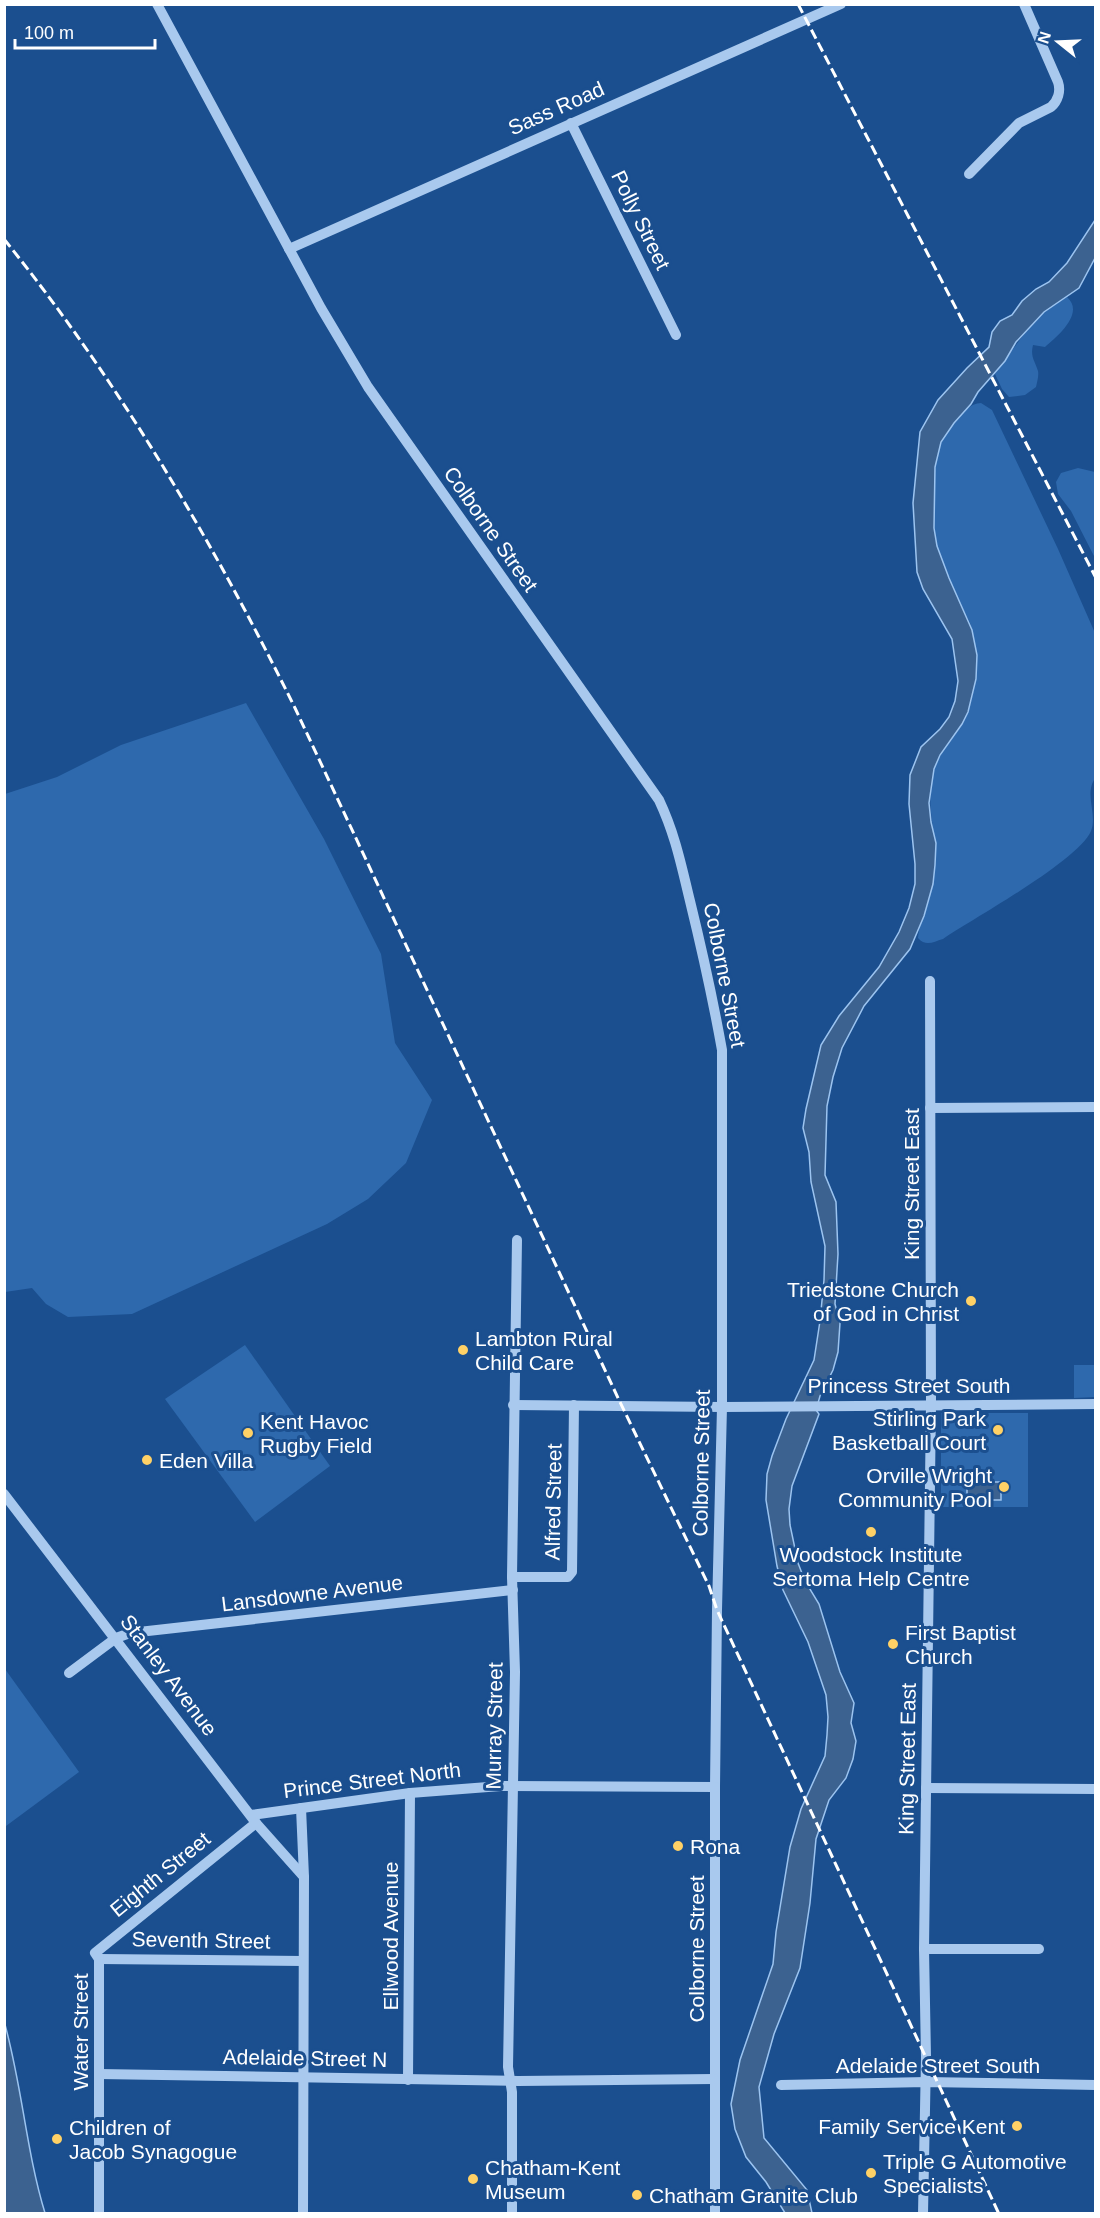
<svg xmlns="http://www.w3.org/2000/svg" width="1100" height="2218" font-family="Arial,sans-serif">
<rect width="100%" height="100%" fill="#1b4f8f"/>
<g fill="#2e69ad">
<path d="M 1067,297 C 1085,313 1058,336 1045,347 L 1033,345 C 1030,357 1035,361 1038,371 C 1039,376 1037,382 1036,387 L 1025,395 L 1009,397 L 1002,389 L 995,374 L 1029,327 L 1044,312 Z"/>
<path d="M 981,403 L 992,410 L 1058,549 L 1095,633 L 1096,777 C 1083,794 1098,813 1091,831 C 1078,861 974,918 943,939 C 933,942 926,947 918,938 C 919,926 924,915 928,903 C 932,890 934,877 935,863 C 937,831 925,807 933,773 C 938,753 953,740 963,723 C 976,701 979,655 972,630 C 971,623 966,615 963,609 C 954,588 943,568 937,546 C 931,523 931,464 941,442 C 945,433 953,424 960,417 C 967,409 970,404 981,403 Z"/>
<polygon points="1078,468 1095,472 1095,558 1071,511 1058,494 1056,482 1061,473"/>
<polygon points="246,703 324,839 381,954 395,1043 432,1100 406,1163 368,1199 327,1224 132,1314 68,1317 46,1304 32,1288 5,1292 5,794 57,777 121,745"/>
<polygon points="245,1345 330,1466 255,1522 165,1399"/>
<polygon points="1074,1365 1095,1365 1095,1397 1074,1398"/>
<rect x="941" y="1413" width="87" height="94"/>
<polygon points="5,1669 79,1772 6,1826 4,1824"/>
</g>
<g fill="#3c6290" stroke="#9cc4f0" stroke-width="1.5">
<polygon points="1095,220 1095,258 1079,288 1044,312 1016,342 1005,361 978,392 971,404 954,423 941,442 935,467 934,528 937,546 949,578 972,630 977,655 976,679 968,712 962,724 940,755 934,769 929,803 931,822 936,843 935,865 933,884 924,916 910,949 864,1006 842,1048 833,1077 827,1106 825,1175 836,1202 838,1254 835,1304 840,1323 838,1352 833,1370 820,1396 816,1410 819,1414 792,1486 789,1509 790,1525 798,1563 805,1581 819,1604 840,1672 854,1703 851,1723 856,1741 853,1759 846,1778 829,1800 816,1839 810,1903 800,1968 774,2034 759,2087 764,2138 807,2190 812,2213 785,2213 766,2182 746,2157 735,2129 731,2104 740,2060 773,1964 776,1932 790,1847 801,1809 825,1756 827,1735 828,1717 826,1695 808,1642 783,1590 777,1566 766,1500 767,1474 772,1456 786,1419 814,1360 820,1321 824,1280 825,1246 811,1182 809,1152 803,1128 806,1109 821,1045 839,1016 879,967 899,932 909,908 915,884 915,864 909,804 910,775 921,747 940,729 949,717 955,701 958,681 952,639 923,589 917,572 913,503 920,432 938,400 967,368 989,347 992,332 1000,321 1012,315 1022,301 1036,289 1049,282 1067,263"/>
<rect x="967" y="1482" width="34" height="18"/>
<path d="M 4,2021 C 22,2084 26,2151 45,2213 L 5,2213 Z"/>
</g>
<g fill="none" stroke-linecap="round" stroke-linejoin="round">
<g stroke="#a9c9ee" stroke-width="10">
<path d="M 157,4 L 321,308 L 368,387 L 659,800 C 675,834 681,864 690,901 C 702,950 713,1000 722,1050 L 722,1407 L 717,1610 L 715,1787 L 715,2214"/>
<polyline points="571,123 676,335"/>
<path d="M 969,174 L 1019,123 L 1051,107 C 1058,101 1061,91 1058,82 L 1024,4"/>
<polyline points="289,249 841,4"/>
<polyline points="930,1108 1096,1107"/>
<polyline points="513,1405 722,1407 1096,1404"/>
<polyline points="4,1494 256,1823 304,1877"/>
<polyline points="512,1577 568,1577 572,1572 574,1405"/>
<polyline points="69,1673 116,1638 130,1633 513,1590"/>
<polyline points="926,1788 1096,1789"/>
<polyline points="301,1808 304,1877 303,2214"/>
<polyline points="251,1815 410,1793 501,1786 715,1787"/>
<polyline points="924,1949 1039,1949"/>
<polyline points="99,1959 303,1961"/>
<polyline points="99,2074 518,2081 714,2079"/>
<polyline points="408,2080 410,1793"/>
<polyline points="781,2085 926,2082 1096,2085"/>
<polyline points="99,2214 99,1959 95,1953 256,1823"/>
<polyline points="512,2214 512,2092 508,2067 515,1672 512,1577 517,1240"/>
<polyline points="923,2214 926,2057 924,1949 931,1404 930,981"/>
</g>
<g stroke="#fff" stroke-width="3" stroke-dasharray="10 4.5" stroke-linecap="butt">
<polyline points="798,4 1096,578"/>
<path d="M 4,239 C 120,383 213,542 295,708 L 619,1400 L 709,1586 L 717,1610 L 999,2214"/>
</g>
</g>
<g fill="#ffd166" stroke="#1b4f8f" stroke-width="2">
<circle cx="971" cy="1301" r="6"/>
<circle cx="463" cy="1350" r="6"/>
<circle cx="998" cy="1430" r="6"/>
<circle cx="248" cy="1433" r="6"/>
<circle cx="147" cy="1460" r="6"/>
<circle cx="1004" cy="1487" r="6"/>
<circle cx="871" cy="1532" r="6"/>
<circle cx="893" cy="1644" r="6"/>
<circle cx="678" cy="1846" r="6"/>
<circle cx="1017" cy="2126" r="6"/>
<circle cx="57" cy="2139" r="6"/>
<circle cx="871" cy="2173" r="6"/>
<circle cx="473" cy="2179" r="6"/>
<circle cx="637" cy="2195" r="6"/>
</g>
<g text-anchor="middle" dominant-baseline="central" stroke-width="6" stroke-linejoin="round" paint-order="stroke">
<g font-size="21" fill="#fff" stroke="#1b4f8f">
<text transform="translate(556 108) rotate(-24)">Sass Road</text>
<text transform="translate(641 220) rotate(64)">Polly Street</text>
<text transform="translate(491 529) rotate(55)">Colborne Street</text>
<text transform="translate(725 975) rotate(79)">Colborne Street</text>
<text transform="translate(911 1184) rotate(-90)">King Street East</text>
<text x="909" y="1385">Princess Street South</text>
<text transform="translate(701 1463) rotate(-89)">Colborne Street</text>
<text transform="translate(553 1502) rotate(-89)">Alfred Street</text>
<text transform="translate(312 1593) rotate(-7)">Lansdowne Avenue</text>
<text transform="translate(169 1675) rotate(53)">Stanley Avenue</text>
<text transform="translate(494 1726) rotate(-89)">Murray Street</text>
<text transform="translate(907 1759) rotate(-89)">King Street East</text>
<text transform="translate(372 1780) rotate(-7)">Prince Street North</text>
<text transform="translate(160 1874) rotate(-39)">Eighth Street</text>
<text transform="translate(390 1936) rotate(-90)">Ellwood Avenue</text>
<text transform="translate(201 1940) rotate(1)">Seventh Street</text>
<text transform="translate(696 1949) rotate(-90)">Colborne Street</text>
<text transform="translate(80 2032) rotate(-90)">Water Street</text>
<text transform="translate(305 2058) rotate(1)">Adelaide Street N</text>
<text x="938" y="2065">Adelaide Street South</text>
</g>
<g font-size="21" fill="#fff" stroke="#1b4f8f" text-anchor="start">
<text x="959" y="1289" text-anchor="end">Triedstone Church<tspan x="959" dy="24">of God in Christ</tspan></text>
<text x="475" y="1338">Lambton Rural<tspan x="475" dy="24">Child Care</tspan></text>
<text x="986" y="1418" text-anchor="end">Stirling Park<tspan x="986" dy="24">Basketball Court</tspan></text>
<text x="260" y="1421">Kent Havoc<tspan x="260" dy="24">Rugby Field</tspan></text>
<text x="159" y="1460">Eden Villa</text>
<text x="992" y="1475" text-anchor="end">Orville Wright<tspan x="992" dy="24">Community Pool</tspan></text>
<text x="871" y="1554" text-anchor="middle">Woodstock Institute<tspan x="871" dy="24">Sertoma Help Centre</tspan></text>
<text x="905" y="1632">First Baptist<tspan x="905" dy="24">Church</tspan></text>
<text x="690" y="1846">Rona</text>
<text x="1005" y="2126" text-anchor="end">Family Service Kent</text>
<text x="69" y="2127">Children of<tspan x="69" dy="24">Jacob Synagogue</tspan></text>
<text x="883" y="2161">Triple G Automotive<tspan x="883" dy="24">Specialists</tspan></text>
<text x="485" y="2167">Chatham-Kent<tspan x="485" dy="24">Museum</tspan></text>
<text x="649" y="2195">Chatham Granite Club</text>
</g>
</g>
<rect width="1100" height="2218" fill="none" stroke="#ffffff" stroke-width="12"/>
<g transform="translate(1058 42) rotate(288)" stroke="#1b4f8f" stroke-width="4.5" paint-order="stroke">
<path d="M0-4.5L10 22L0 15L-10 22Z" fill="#ffffff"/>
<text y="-9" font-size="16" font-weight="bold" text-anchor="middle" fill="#ffffff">N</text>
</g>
<path d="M15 39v9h140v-9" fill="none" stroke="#ffffff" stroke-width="3"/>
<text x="24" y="39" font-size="18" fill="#ffffff" stroke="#1b4f8f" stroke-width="4.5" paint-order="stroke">100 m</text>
</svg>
